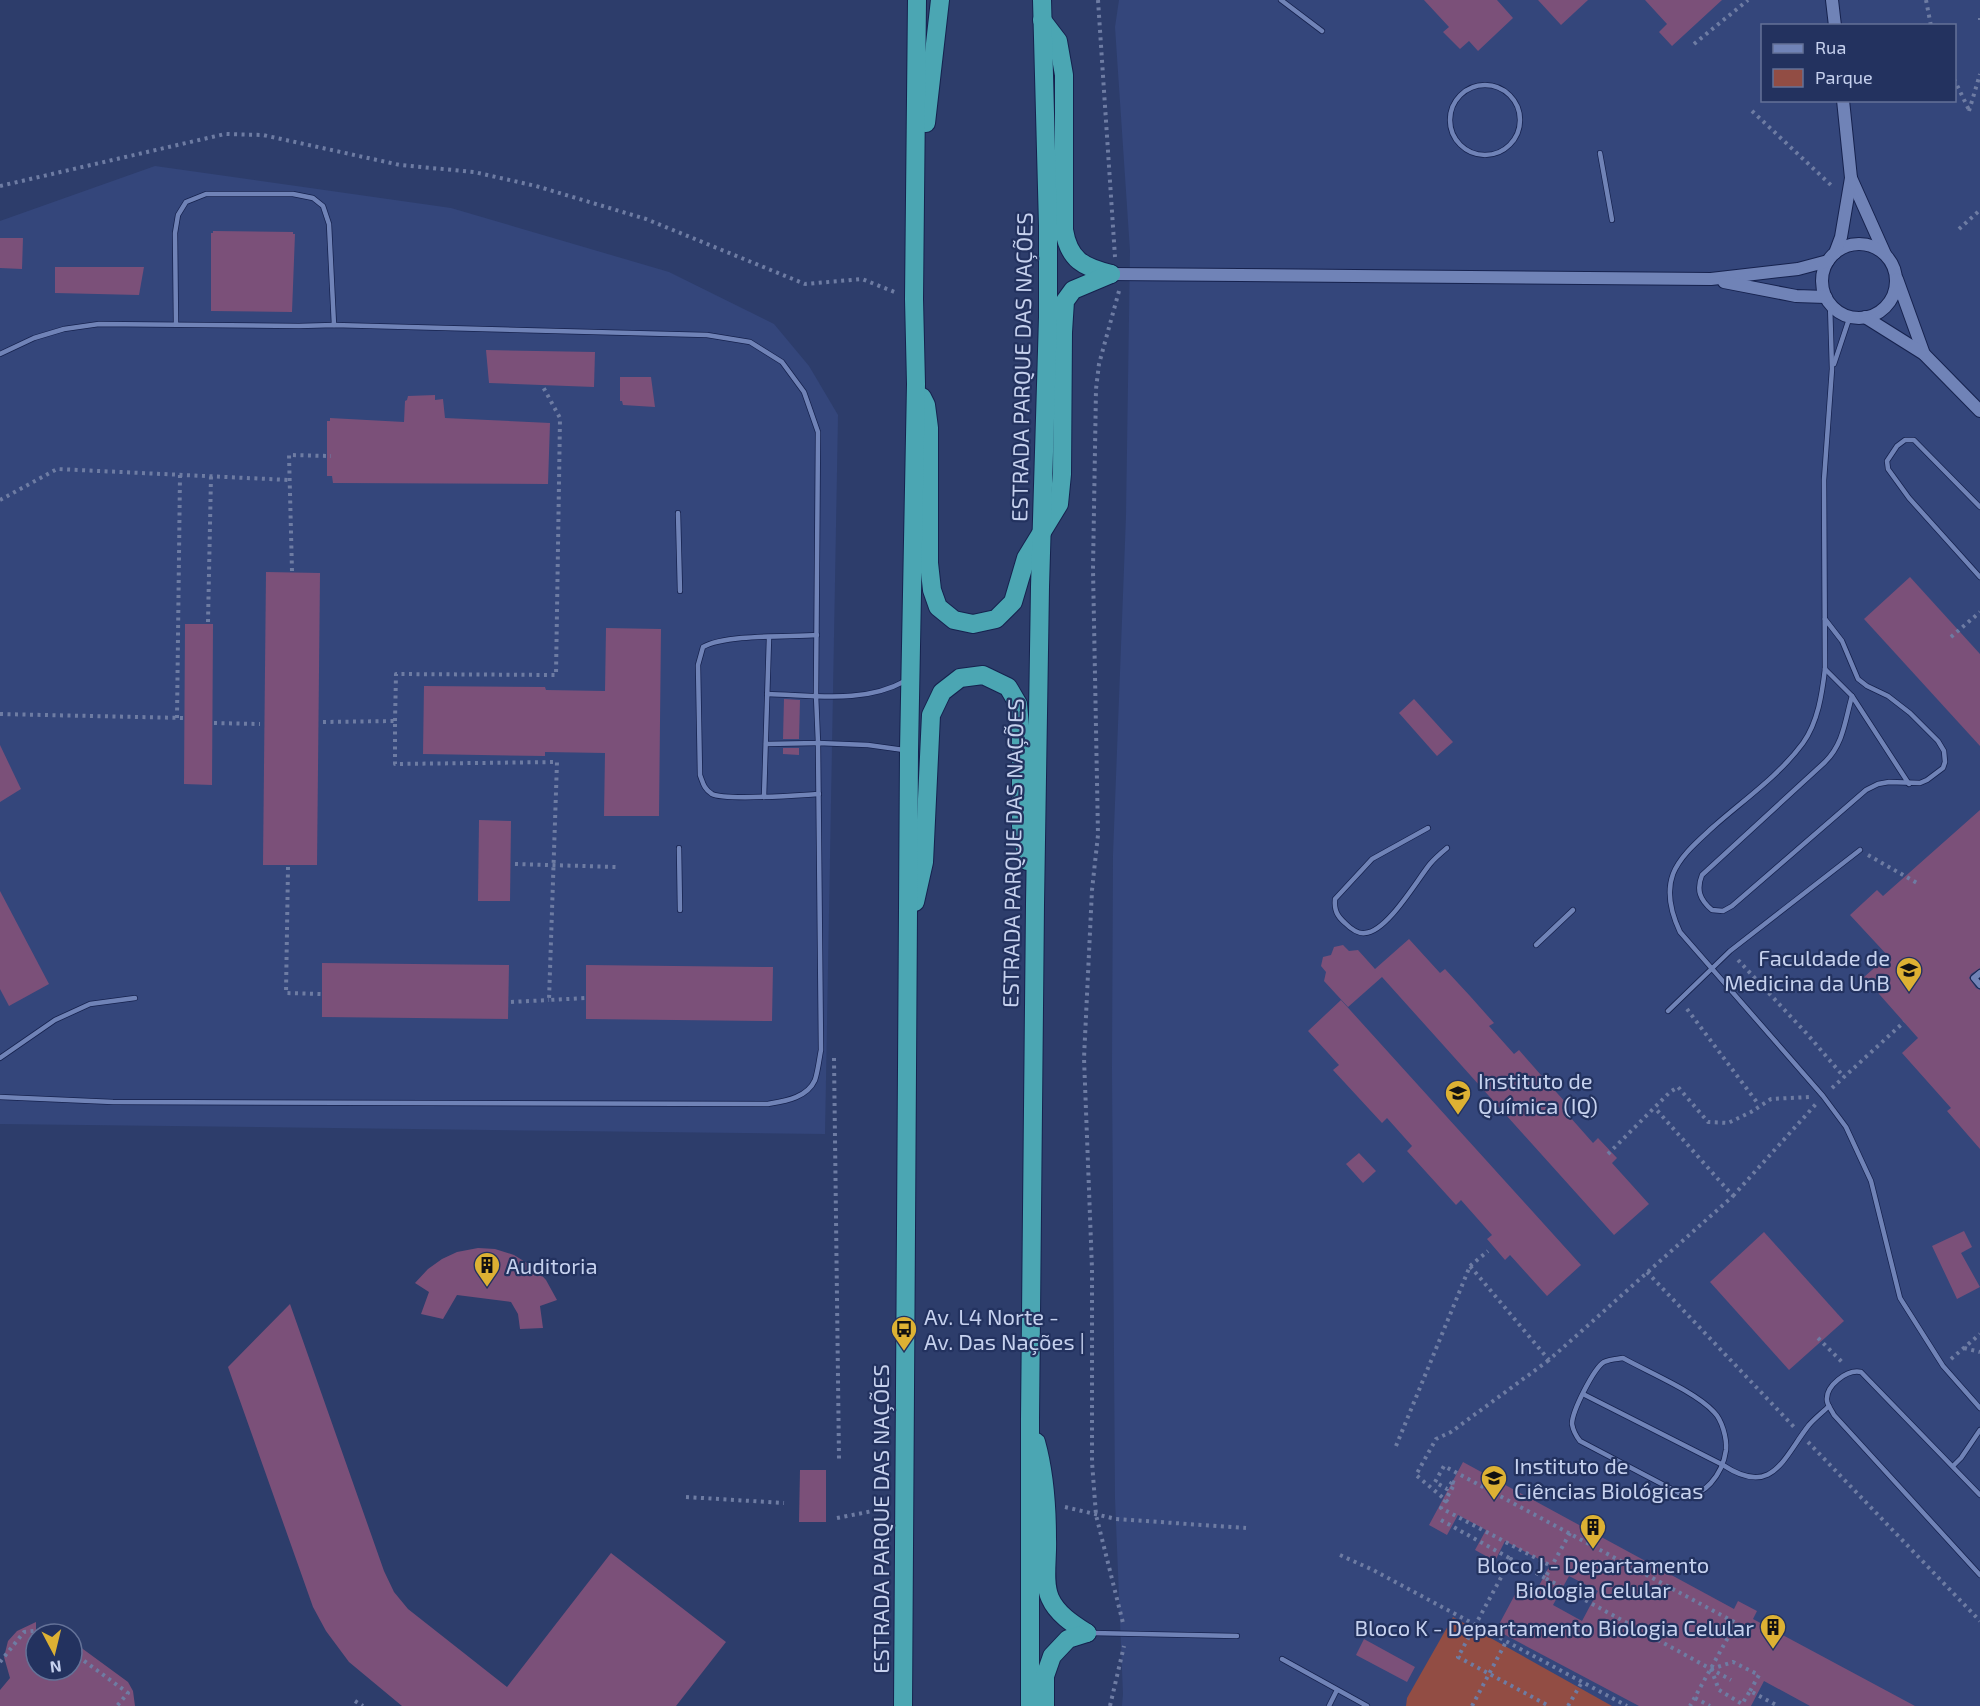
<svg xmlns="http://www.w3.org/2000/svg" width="1980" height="1706" font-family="'Exo 2',sans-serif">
<rect width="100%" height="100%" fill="#2d3d6b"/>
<g fill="#34467b" fill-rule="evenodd">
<path d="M 1119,0 L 1980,0 L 1980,1706 L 1122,1706 L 1123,1694 L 1115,1499 L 1112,1068 L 1113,855 L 1126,516 L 1130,251 L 1115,27 ZM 1762,26 L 1954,26 L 1954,100 L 1762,100 Z"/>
<polygon points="155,166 451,208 669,272 774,324 809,366 838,415 825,1134 0,1124 0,221"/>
</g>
<polygon fill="#924d44" points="1453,1617 1612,1706 1406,1706 1407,1698"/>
<g fill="#7b5079" fill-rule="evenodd">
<polygon points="1424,0 1497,0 1513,18 1478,51 1469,41 1460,49 1443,32 1449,27"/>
<polygon points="1538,0 1588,0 1561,25"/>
<polygon points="1645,0 1722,0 1672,46 1659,32 1667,24"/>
<polygon points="213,231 293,232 293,234 295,234 292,312 211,311 211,233 213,233"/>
<polygon points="0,238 23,238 22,269 0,268"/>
<polygon points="55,267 144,267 139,295 55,293"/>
<polygon points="486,350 595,352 594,387 489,383"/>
<polygon points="620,377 651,377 655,407 623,405 622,401 620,401"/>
<polygon points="435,395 435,400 443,399 445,418 550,423 548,484 333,483 332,476 327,476 327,421 330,421 330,418 404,422 405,401 407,400 408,396"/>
<polygon points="266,572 320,573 317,865 263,865"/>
<polygon points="1910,577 1980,654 1980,746 1864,619"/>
<polygon points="185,624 213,624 212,785 184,784"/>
<polygon points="606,628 661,629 659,816 604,816 605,753 545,752 545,756 423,754 424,686 545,687 546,690 605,691"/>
<polygon points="784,699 800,700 799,739 783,739"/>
<polygon points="1414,699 1453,742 1437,756 1399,713"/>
<polygon points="0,745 21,789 0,802"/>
<polygon points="783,748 799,748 799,755 783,754"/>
<polygon points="1980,810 1980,968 1971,974 1969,978 1976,988 1980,990 1980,1149 1947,1111 1951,1108 1902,1053 1918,1038 1864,977 1888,956 1850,915 1877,890 1883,896"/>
<polygon points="479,820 511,821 510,901 478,901"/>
<polygon points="0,891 49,984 9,1006 0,989"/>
<polygon points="1409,939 1440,973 1445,969 1470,996 1494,1023 1489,1026 1514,1054 1519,1050 1548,1083 1567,1104 1562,1108 1593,1143 1598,1138 1617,1158 1612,1163 1649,1204 1614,1235 1382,977 1348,1007 1324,981 1326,972 1321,966 1323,957 1331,955 1334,947 1343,945 1349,951 1358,950 1375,969"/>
<polygon points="322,963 509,965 508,1019 322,1017"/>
<polygon points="586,965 773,967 772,1021 586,1019"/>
<polygon points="1341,1000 1581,1265 1547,1296 1510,1255 1505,1260 1487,1239 1492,1235 1461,1200 1456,1205 1407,1151 1412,1146 1387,1118 1382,1123 1333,1070 1339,1065 1308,1031"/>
<polygon points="1359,1153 1376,1171 1363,1183 1346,1164"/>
<polygon points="1964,1231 1972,1247 1961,1253 1980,1287 1957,1299 1932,1246"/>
<polygon points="1764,1232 1844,1321 1789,1370 1710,1282"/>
<polygon points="478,1248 495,1249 514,1255 535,1268 546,1280 557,1300 540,1306 543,1328 520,1329 518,1314 511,1302 457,1295 443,1319 421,1314 429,1292 415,1283 428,1269 442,1259 457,1252"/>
<polygon points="290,1304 384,1571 394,1592 408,1609 507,1687 611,1553 726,1642 676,1706 402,1706 349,1662 326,1631 313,1607 228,1367"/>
<path d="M 1463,1462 L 1734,1609 L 1738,1601 L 1757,1611 L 1753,1619 L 1915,1706 L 1810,1706 L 1764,1681 L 1751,1706 L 1639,1706 L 1496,1630 L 1519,1587 L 1534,1595 L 1550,1565 L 1505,1541 L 1495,1561 L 1475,1550 L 1486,1530 L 1458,1515 L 1447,1535 L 1429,1525 ZM 1569,1576 L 1598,1591 L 1582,1621 L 1553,1605 Z"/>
<polygon points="800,1470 826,1470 826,1522 799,1522"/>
<polygon points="36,1622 36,1670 72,1670 72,1641 128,1682 133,1691 135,1706 0,1706 0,1690 10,1678 4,1657 8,1641 17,1631"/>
<polygon points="1364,1639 1415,1667 1407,1682 1356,1655"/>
</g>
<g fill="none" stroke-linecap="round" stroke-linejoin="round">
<g stroke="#16224e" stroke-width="6">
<g id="lane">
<polyline points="1281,0 1322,31"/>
<circle cx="1485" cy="120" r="35"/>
<polyline points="1600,153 1612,220"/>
<path d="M 1830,304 L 1832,369 L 1824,480 L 1825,669 C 1822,694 1818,722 1803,743 C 1778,777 1742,801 1712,828 C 1698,841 1680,856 1673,874 C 1666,893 1672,915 1680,932 L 1823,1096 L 1846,1127 L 1871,1181 L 1900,1298 L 1943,1366 L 1980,1408"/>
<polyline points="176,324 175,233 178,215 186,202 206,194 293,194 313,198 323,206 329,224 334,325"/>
<polyline points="0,354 34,338 64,329 99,324 299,326 334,325 707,335 750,342 782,362 804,392 818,432 816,695 818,743 766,744"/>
<polyline points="1834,364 1850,316"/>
<polyline points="1980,507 1914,440 1905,440 1897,446 1887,461 1888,469 1909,498 1980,577"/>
<polyline points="678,513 680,591"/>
<path d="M 1825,619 L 1842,641 L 1858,679 L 1867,686 L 1888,696 L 1910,713 L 1938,741 L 1944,751 L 1945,762 L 1943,768 L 1927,780 L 1920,783 L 1889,782 L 1878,784 L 1866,790 L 1732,906 L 1723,911 L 1712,910 C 1700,900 1696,890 1702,875 L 1825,762 C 1844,743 1845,720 1852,696 L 1825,669"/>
<path d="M 817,635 C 789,637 726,634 703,647 L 698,665 L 700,775 C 703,783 704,789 712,794 C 725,801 800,795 819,794"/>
<path d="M 767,694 C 813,695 864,704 905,681"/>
<polyline points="1852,696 1909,784"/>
<polyline points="764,797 769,638"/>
<path d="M 1428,828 L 1372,859 L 1335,899 C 1334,910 1337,916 1345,923 C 1350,928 1358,934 1365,933 C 1387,932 1417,880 1430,864 C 1435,858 1441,853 1447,848"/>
<polyline points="679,848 680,910"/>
<polyline points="1536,945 1573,910"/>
<polyline points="1668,1011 1730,951 1860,850"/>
<polyline points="0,1058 55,1020 90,1004 135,998"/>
<path d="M 0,1097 L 113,1102 L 768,1104 C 785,1101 807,1098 815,1080 C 818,1071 819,1060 821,1050 L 818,743 L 868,745 L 904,750"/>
<path d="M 1623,1358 C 1648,1372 1696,1392 1714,1412 C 1722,1420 1727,1438 1726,1450 C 1723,1472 1704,1502 1679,1493 L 1580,1441 C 1576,1436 1573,1430 1572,1424 C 1572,1411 1594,1368 1604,1362 C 1610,1359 1617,1359 1623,1358 Z"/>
<path d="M 1583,1394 L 1723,1465 C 1773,1498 1783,1458 1809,1425 C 1815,1418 1823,1412 1829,1406"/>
<polyline points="1953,1466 1961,1458 1980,1430"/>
<path d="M 1980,1495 L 1861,1372 C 1847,1369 1825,1386 1827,1401 C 1828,1406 1832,1411 1834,1415 L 1980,1575"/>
<polyline points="1092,1633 1237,1636"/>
<polyline points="1282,1659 1367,1706"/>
<polyline points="1329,1706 1337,1690"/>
</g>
</g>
<g stroke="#16224e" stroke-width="8">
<polyline id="street" points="1980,973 1974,978 1980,985"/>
</g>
<g stroke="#16224e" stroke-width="14">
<g id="secondary">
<polyline points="1832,0 1835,26"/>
<polyline points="1851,178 1885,254"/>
<circle cx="1859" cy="281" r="37"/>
<polyline points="1835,253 1841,237 1851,178 1843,100"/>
<polyline points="1111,274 1711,279 1798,269 1828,261"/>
<polyline points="1897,279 1924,354"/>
<polyline points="1724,282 1796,296 1826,297"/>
<polyline points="1865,317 1924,354 1980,411"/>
</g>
</g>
<g stroke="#16224e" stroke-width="20">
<g id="highway">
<path d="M 1042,20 L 1058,41 L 1064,75 L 1064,230 C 1069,260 1083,267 1111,274"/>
<polyline points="926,123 940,0"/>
<polyline points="922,397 926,405 929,428 929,563 932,590 938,607 954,620 973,624 996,619 1013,602 1026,558 1059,504 1062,474 1063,332 1065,301 1073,290 1111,274"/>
<polyline points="915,902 924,862 931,715 942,692 960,678 983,675 1008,687 1018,704 1021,737 1021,826 1027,861"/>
<path d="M 1036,1442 C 1045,1474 1047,1506 1047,1539 C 1048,1557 1043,1582 1050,1598 C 1057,1614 1073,1624 1087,1633"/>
<polyline points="903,1706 909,751 916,384 914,299 917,0"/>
<polyline points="1030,1706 1030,1418 1035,904 1040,587 1048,317 1048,226 1042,0"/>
<polyline points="1045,1706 1045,1676 1052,1656 1068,1639 1087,1633"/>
</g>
</g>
<g stroke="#6e7ca3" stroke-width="4" stroke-dasharray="3 4.5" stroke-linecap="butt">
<polyline points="1098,0 1115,257"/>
<polyline points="1926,0 1931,26"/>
<polyline points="1980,18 1980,20"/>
<polyline points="1694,44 1748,0"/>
<polyline points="1954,79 1969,110"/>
<polyline points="1752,111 1833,187"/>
<polyline points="1969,111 1980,74"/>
<polyline points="0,186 225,134 263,135 400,165 474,172 536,186 646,219 805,284 862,279 897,293"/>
<polyline points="1959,229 1980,210"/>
<polyline points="1119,291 1099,364 1096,389 1093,569 1098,835 1092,890 1084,1058 1092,1269 1092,1462 1096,1515 1123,1623"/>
<polyline points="0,500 57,469 289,480"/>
<polyline points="292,571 289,455 331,456"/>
<polyline points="208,622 211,476"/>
<polyline points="1951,637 1980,612"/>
<polyline points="0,714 183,718"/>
<polyline points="177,718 180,475"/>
<polyline points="395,721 396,674 556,675 560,418 542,385"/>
<polyline points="323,722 395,721 395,764 557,762 549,1000 586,998"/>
<polyline points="214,723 260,724"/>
<polyline points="1868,855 1917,883"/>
<polyline points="515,864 616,867"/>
<polyline points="288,867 286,993 321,994"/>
<polyline points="1738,960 1808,1035 1844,1077"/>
<polyline points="511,1002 549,1000"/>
<polyline points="1687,1009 1759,1105"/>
<polyline points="834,1058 839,1459"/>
<polyline points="1832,1088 1904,1022"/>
<polyline points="1608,1154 1670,1092 1678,1087 1708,1122 1728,1123 1751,1112 1771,1099 1810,1097"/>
<polyline points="1733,1196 1816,1104"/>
<polyline points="1470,1266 1488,1251"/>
<polyline points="1647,1272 1795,1428"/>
<polyline points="1818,1338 1844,1364"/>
<polyline points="1964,1348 1980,1352"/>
<polyline points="1951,1359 1980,1334"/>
<polyline points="1808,1442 1980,1621"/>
<polyline points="1396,1446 1470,1266 1549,1360 1733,1196 1655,1108"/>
<polyline points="1452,1482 1447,1489 1435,1482 1444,1466 1736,1623 1690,1706"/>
<polyline points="1452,1482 1455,1483 1441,1508 1551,1566"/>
<polyline points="686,1497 784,1503"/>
<polyline points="1448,1502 1416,1475 1436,1439 1451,1432 1549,1360"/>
<polyline points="1065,1507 1116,1519 1246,1528"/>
<polyline points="837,1518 888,1508"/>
<polyline points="1441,1520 1511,1559"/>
<polyline points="1570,1533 1545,1578 1731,1680"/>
<polyline points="1340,1555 1373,1570 1627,1706"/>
<polyline points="1545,1578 1511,1559 1458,1657 1549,1706"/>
<polyline points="72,1652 128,1693 117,1706"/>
<polyline points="0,1662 24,1632 42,1630 47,1634"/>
<polyline points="1711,1669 1719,1690 1742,1704 1750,1691 1778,1706"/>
<polyline points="1711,1669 1733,1662 1759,1675 1750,1691"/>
<polyline points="1695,1698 1710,1706"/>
<polyline points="355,1701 363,1706"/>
<polyline points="1110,1706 1124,1646"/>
<polyline points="1472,1706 1507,1640"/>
<polyline points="1568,1706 1582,1682"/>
</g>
<use href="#lane" stroke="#7083b7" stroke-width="4.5"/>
<use href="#street" stroke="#7083b7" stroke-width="6"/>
<use href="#secondary" stroke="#7083b7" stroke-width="12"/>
<use href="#highway" stroke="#4ba6b3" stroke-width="18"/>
</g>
<defs>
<g id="university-pin" transform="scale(1.35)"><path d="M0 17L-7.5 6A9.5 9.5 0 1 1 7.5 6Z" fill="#ddb133" stroke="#23325f"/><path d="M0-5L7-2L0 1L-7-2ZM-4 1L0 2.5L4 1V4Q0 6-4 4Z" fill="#111"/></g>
<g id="building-pin" transform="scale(1.35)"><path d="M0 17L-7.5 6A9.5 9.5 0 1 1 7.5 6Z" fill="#ddb133" stroke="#23325f"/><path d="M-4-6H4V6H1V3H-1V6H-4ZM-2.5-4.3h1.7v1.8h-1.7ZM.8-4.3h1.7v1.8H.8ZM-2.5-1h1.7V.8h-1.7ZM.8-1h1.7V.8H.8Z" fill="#111"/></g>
<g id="bus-pin" transform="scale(1.35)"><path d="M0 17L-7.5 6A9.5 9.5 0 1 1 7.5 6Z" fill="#ddb133" stroke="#23325f"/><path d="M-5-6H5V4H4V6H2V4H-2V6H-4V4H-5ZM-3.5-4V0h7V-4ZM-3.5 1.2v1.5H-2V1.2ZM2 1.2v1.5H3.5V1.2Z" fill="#111"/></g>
</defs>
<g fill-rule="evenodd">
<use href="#university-pin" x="1909" y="970"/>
<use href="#university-pin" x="1458" y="1093"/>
<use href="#building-pin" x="487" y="1265"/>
<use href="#bus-pin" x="904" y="1329"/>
<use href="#university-pin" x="1494" y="1478"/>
<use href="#building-pin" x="1593" y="1527"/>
<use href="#building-pin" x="1773" y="1627"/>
</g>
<g text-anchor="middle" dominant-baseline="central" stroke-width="4.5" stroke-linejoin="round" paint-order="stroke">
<g font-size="22" fill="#c6d1ee" stroke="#23325f">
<text transform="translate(1021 367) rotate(-89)">ESTRADA PARQUE DAS NAÇÕES</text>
<text transform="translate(1012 853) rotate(-89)">ESTRADA PARQUE DAS NAÇÕES</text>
<text transform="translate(880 1519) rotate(-90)">ESTRADA PARQUE DAS NAÇÕES</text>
</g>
<g font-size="22" fill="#c6d1ee" stroke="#23325f" text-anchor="start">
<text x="1890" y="957" text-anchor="end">Faculdade de<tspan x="1890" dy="25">Medicina da UnB</tspan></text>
<text x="1478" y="1080">Instituto de<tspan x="1478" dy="25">Química (IQ)</tspan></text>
<text x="506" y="1265">Auditoria</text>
<text x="924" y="1316">Av. L4 Norte -<tspan x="924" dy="25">Av. Das Nações |</tspan></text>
<text x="1514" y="1465">Instituto de<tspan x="1514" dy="25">Ciências Biológicas</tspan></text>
<text x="1593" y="1564" text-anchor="middle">Bloco J - Departamento<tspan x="1593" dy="25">Biologia Celular</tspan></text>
<text x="1754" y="1627" text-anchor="end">Bloco K - Departamento Biologia Celular</text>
</g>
</g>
<rect x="1761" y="24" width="195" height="78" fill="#23325f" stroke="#647298" stroke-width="1.5"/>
<rect x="1773" y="44" width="30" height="9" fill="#7083b7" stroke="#647298" stroke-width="1.5"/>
<text x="1815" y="54" font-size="18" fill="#c6d1ee">Rua</text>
<rect x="1773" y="69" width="30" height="18" fill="#924d44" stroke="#647298" stroke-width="1.5"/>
<text x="1815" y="84" font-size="18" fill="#c6d1ee">Parque</text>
<g transform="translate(54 1652) rotate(173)"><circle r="28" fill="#23325f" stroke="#647298" stroke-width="1.5"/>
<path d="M0-4.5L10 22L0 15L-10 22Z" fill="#ddb133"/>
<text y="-9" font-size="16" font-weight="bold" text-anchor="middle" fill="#c6d1ee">N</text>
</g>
</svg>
